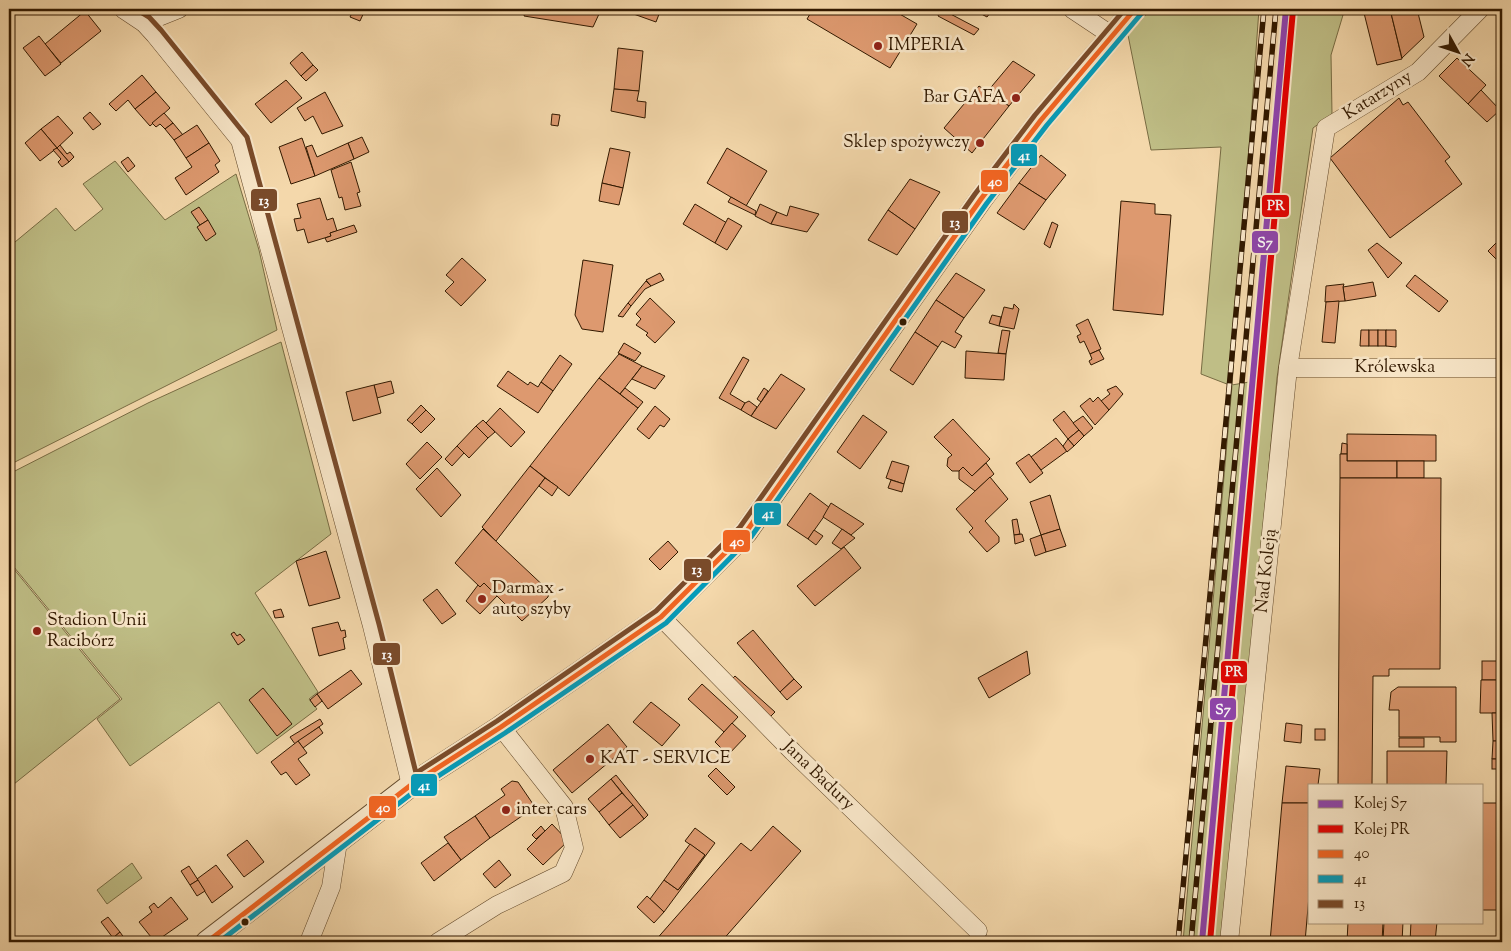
<svg xmlns="http://www.w3.org/2000/svg" width="1511" height="951" font-family="'Sorts Mill Goudy',serif">
<rect width="100%" height="100%" fill="#f4d8ab"/>
<filter id="stains"><feTurbulence type="fractalNoise" baseFrequency=".004" numOctaves="4"/><feColorMatrix values="0 0 0 0 .2 0 0 0 0 .09 0 0 0 0 .02 0 0 0 .5 -.17"/></filter>
<radialGradient id="worn" r=".72"><stop offset=".6" stop-color="#630" stop-opacity="0"/><stop offset="1" stop-color="#630" stop-opacity=".3"/></radialGradient>
<g fill="#bfbe86" stroke="#786c43">
<polygon points="1151,9 1259,9 1232,385 1249,382 1269,219 1284,134 1297,9 1342,9 1343,15 1331,55 1332,114 1313,128 1277,378 1225,942 1183,942 1232,386 1201,374 1221,147 1151,150 1128,35"/>
<polygon points="115,161 165,220 236,174 259,250 277,330 9,465 9,247 56,208 75,231 103,209 83,184"/>
<polygon points="281,342 331,534 255,593 318,692 309,699 317,709 257,754 219,702 130,766 97,719 122,699 9,561 9,474 148,403"/>
<polygon points="9,563 120,699 9,788"/>
<polygon points="132,863 142,878 107,904 97,890"/>
</g>
<g fill="#dd996f" stroke="#321900">
<polygon points="354,9 365,10 360,21 350,17"/>
<polygon points="526,9 563,9 599,14 593,27 524,16"/>
<polygon points="630,9 661,9 656,22 628,12"/>
<polygon points="813,9 891,9 917,24 890,68 807,19"/>
<polygon points="941,9 979,29 974,35 938,16"/>
<polygon points="972,9 993,9 987,17"/>
<polygon points="1363,9 1390,9 1402,59 1377,65"/>
<polygon points="1390,9 1417,9 1424,37 1402,58"/>
<polygon points="85,11 101,31 61,63 45,44"/>
<polygon points="39,36 61,64 45,76 23,48"/>
<polygon points="618,48 643,51 639,91 614,89"/>
<polygon points="302,52 313,65 301,76 290,63"/>
<polygon points="1457,58 1486,85 1468,104 1439,76"/>
<polygon points="1013,61 1035,75 1009,106 987,92"/>
<polygon points="313,65 318,70 306,81 301,76"/>
<polygon points="142,75 156,92 135,109 128,100 116,111 109,104"/>
<polygon points="286,80 302,98 271,123 255,104"/>
<polygon points="979,86 1009,106 972,153 944,128"/>
<polygon points="614,89 639,91 637,101 646,102 645,118 611,111"/>
<polygon points="1481,90 1500,110 1487,122 1468,104"/>
<polygon points="156,92 170,108 150,126 135,109"/>
<polygon points="325,92 343,126 322,134 313,116 305,121 297,108"/>
<polygon points="1399,98 1403,105 1408,102 1450,157 1445,161 1462,184 1390,238 1330,158"/>
<polygon points="90,112 101,124 93,130 83,118"/>
<polygon points="164,113 173,123 165,129 160,124 156,127 152,123"/>
<polygon points="552,114 560,115 558,126 551,125"/>
<polygon points="58,116 73,133 57,148 41,129"/>
<polygon points="173,123 183,135 174,140 165,129"/>
<polygon points="197,125 209,143 186,158 174,140"/>
<polygon points="41,129 57,148 40,161 25,143"/>
<polygon points="362,137 369,152 354,159 348,143"/>
<polygon points="302,138 315,176 291,184 279,147"/>
<polygon points="209,143 220,161 215,165 219,172 186,195 175,178 192,167 186,158"/>
<polygon points="348,143 354,159 315,176 306,147 312,145 317,157"/>
<polygon points="60,145 67,154 70,152 74,157 69,162 57,148"/>
<polygon points="57,148 69,162 62,167 58,162 61,159 53,150"/>
<polygon points="610,148 630,152 623,188 602,183"/>
<polygon points="727,148 767,171 746,206 707,183"/>
<polygon points="1041,155 1066,175 1046,200 1019,183"/>
<polygon points="128,157 135,166 128,172 121,162"/>
<polygon points="351,162 360,192 357,193 361,206 345,210 342,197 339,198 331,170"/>
<polygon points="910,179 940,192 915,229 888,210"/>
<polygon points="602,183 623,188 619,205 599,201"/>
<polygon points="1019,183 1046,200 1024,230 997,213"/>
<polygon points="731,197 756,211 755,215 728,202"/>
<polygon points="320,198 327,220 333,218 337,231 330,233 331,236 308,243 304,229 297,231 294,219 301,218 297,204"/>
<polygon points="1121,201 1155,204 1155,214 1171,215 1163,315 1113,310"/>
<polygon points="695,204 727,223 715,243 683,224"/>
<polygon points="760,204 777,212 771,224 755,216"/>
<polygon points="790,206 819,214 807,232 771,224 777,212 787,216"/>
<polygon points="199,207 208,220 200,225 191,212"/>
<polygon points="888,210 915,229 897,255 868,240"/>
<polygon points="728,218 742,226 727,250 715,243"/>
<polygon points="208,220 216,234 206,241 197,227"/>
<polygon points="1052,222 1058,225 1050,248 1044,244"/>
<polygon points="354,225 357,232 327,242 325,238 331,236 330,233"/>
<polygon points="1502,237 1502,265 1488,251"/>
<polygon points="1377,243 1402,263 1388,278 1368,250"/>
<polygon points="462,258 486,280 461,306 445,291 454,282 446,275"/>
<polygon points="583,260 613,265 603,332 582,329 575,315"/>
<polygon points="660,273 664,280 651,286 646,280"/>
<polygon points="956,273 985,290 964,318 936,300"/>
<polygon points="1415,275 1448,301 1439,312 1406,286"/>
<polygon points="646,281 651,286 645,289 631,306 628,303"/>
<polygon points="1373,282 1376,296 1345,301 1343,287"/>
<polygon points="1344,284 1343,287 1345,301 1325,302 1326,286"/>
<polygon points="650,298 675,322 655,343 646,335 648,333 636,325 641,319 636,314"/>
<polygon points="936,300 964,318 955,332 962,336 955,348 942,341 938,347 915,332"/>
<polygon points="1339,301 1335,343 1322,342 1326,302"/>
<polygon points="628,303 631,306 623,317 618,316"/>
<polygon points="1014,304 1019,309 1014,329 999,326 1004,307 1013,309"/>
<polygon points="992,315 1001,317 999,326 989,323"/>
<polygon points="1088,319 1101,349 1090,354 1084,341 1080,343 1077,336 1081,334 1076,325"/>
<polygon points="1002,330 1010,331 1006,354 998,353"/>
<polygon points="1361,330 1369,330 1369,346 1360,346"/>
<rect x="1369" y="330" width="9" height="16"/>
<rect x="1378" y="330" width="8" height="16"/>
<polygon points="1386,330 1396,330 1396,347 1386,346"/>
<polygon points="915,332 938,347 913,385 890,370"/>
<polygon points="624,343 641,353 635,361 618,353"/>
<polygon points="1099,350 1104,359 1091,365 1089,361 1092,359 1090,354"/>
<polygon points="966,351 1006,354 1004,380 965,378"/>
<polygon points="619,354 642,366 620,394 599,378"/>
<polygon points="560,355 572,364 553,391 541,382"/>
<polygon points="743,357 749,360 730,394 745,403 741,410 719,398"/>
<polygon points="642,366 665,376 655,389 632,379"/>
<polygon points="508,371 528,385 530,382 538,387 541,382 553,391 538,413 497,386"/>
<polygon points="781,374 805,389 776,429 751,416"/>
<polygon points="599,378 638,408 569,496 530,466"/>
<polygon points="391,381 394,393 377,398 374,385"/>
<polygon points="374,385 381,413 353,421 346,392"/>
<polygon points="1116,386 1123,394 1109,410 1101,401 1110,394 1107,390"/>
<polygon points="625,388 643,402 638,408 620,394"/>
<polygon points="764,388 768,391 761,402 757,399"/>
<polygon points="1098,397 1109,410 1095,425 1080,406 1090,398 1093,402"/>
<polygon points="749,401 757,407 751,416 741,410 745,403"/>
<polygon points="421,405 426,410 412,424 407,420"/>
<polygon points="655,406 670,419 664,427 660,425 649,439 637,429"/>
<polygon points="500,408 525,432 511,447 486,423"/>
<polygon points="426,410 435,419 421,433 412,424"/>
<polygon points="1064,411 1079,430 1068,439 1053,420"/>
<polygon points="863,415 887,432 860,469 837,452"/>
<polygon points="1083,416 1093,428 1084,436 1073,423"/>
<polygon points="953,419 990,459 972,476 963,467 959,471 952,471 947,466 948,458 952,455 934,437"/>
<polygon points="483,420 495,432 488,438 476,426"/>
<polygon points="476,426 488,438 469,458 457,446"/>
<polygon points="1079,430 1084,436 1074,446 1068,439"/>
<polygon points="1347,434 1436,435 1436,461 1347,461"/>
<polygon points="1056,438 1067,451 1041,470 1031,457"/>
<polygon points="1068,439 1074,446 1067,452 1063,446"/>
<polygon points="427,442 442,457 420,479 406,464"/>
<polygon points="1342,443 1347,444 1347,454 1341,454"/>
<polygon points="457,446 464,453 452,466 445,459"/>
<polygon points="1029,454 1043,473 1030,483 1016,463"/>
<polygon points="1340,454 1347,454 1347,461 1397,461 1397,478 1340,478"/>
<polygon points="892,461 909,466 904,484 886,478"/>
<rect x="1397" y="461" width="27" height="17"/>
<polygon points="986,463 994,474 975,491 959,479 959,471 963,467 972,476"/>
<polygon points="530,466 545,478 496,541 482,527"/>
<polygon points="437,468 461,495 441,517 416,489"/>
<polygon points="990,477 1008,499 985,521 999,537 999,542 987,552 969,532 973,528 956,509"/>
<polygon points="545,478 558,487 552,496 539,486"/>
<polygon points="1340,478 1441,478 1440,669 1389,669 1389,676 1373,676 1372,785 1338,785"/>
<polygon points="891,480 904,484 902,492 888,488"/>
<polygon points="810,493 830,508 808,539 787,525"/>
<polygon points="1050,495 1060,529 1041,535 1030,502"/>
<polygon points="831,503 864,524 851,535 823,517"/>
<polygon points="1017,519 1020,534 1014,535 1012,520"/>
<polygon points="483,529 549,591 548,597 522,621 484,583 480,587 455,563"/>
<polygon points="842,529 855,538 841,549 832,543"/>
<polygon points="1060,529 1066,546 1046,552 1041,535"/>
<polygon points="814,530 823,536 816,545 808,539"/>
<polygon points="1022,534 1024,541 1015,544 1014,535"/>
<polygon points="1041,535 1046,552 1035,556 1030,539"/>
<polygon points="668,541 678,552 660,570 649,559"/>
<polygon points="844,547 861,568 815,606 797,586"/>
<polygon points="326,551 340,598 309,606 296,561"/>
<polygon points="484,583 497,596 480,614 466,601 478,585 480,587"/>
<polygon points="437,589 456,614 442,624 423,600"/>
<polygon points="281,609 284,617 275,618 273,611"/>
<polygon points="338,622 341,631 345,630 346,637 343,638 345,649 319,656 312,628"/>
<polygon points="753,630 794,679 780,692 737,643"/>
<polygon points="234,632 237,636 240,634 245,640 238,645 231,634"/>
<polygon points="1027,651 1030,674 989,698 978,678"/>
<rect x="1482" y="661" width="20" height="19"/>
<polygon points="351,670 362,684 328,709 317,694"/>
<polygon points="735,676 775,712 768,719 729,682"/>
<polygon points="794,679 802,687 787,700 780,692"/>
<polygon points="1481,680 1502,680 1502,713 1480,713"/>
<polygon points="702,684 738,717 724,732 688,699"/>
<polygon points="1398,687 1456,687 1456,742 1440,742 1440,737 1399,737 1399,710 1389,710 1391,692"/>
<polygon points="263,688 292,724 277,736 249,700"/>
<polygon points="317,694 322,701 315,707 310,700"/>
<polygon points="651,702 680,725 662,746 633,722"/>
<polygon points="1492,713 1502,713 1502,741 1493,741"/>
<polygon points="320,719 323,724 295,744 290,737"/>
<polygon points="732,723 746,736 728,755 715,742"/>
<polygon points="1286,723 1302,725 1301,743 1284,741"/>
<polygon points="608,724 627,747 572,793 553,770"/>
<polygon points="319,727 323,733 303,748 298,741"/>
<rect x="1315" y="729" width="10" height="11"/>
<rect x="1399" y="738" width="25" height="9"/>
<polygon points="298,741 307,753 298,759 310,775 296,785 286,772 281,775 271,762"/>
<polygon points="1493,741 1502,741 1502,759 1492,759"/>
<polygon points="1387,751 1447,751 1446,785 1387,785"/>
<rect x="1492" y="759" width="10" height="10"/>
<polygon points="1286,766 1320,769 1318,785 1310,785 1310,803 1282,803"/>
<polygon points="716,768 735,787 727,795 708,776"/>
<polygon points="616,775 648,815 644,819 611,779"/>
<polygon points="611,779 622,793 599,812 588,799"/>
<polygon points="512,781 518,782 535,807 490,838 475,816 505,795 501,789"/>
<polygon points="622,793 633,805 609,825 599,812"/>
<polygon points="1282,803 1310,803 1310,884 1305,942 1270,942"/>
<rect x="1482" y="803" width="20" height="107"/>
<polygon points="633,805 644,819 620,838 609,825"/>
<polygon points="475,816 490,838 461,860 444,837"/>
<polygon points="552,824 568,841 543,865 527,849"/>
<polygon points="541,826 545,831 536,839 532,835"/>
<polygon points="773,826 801,851 721,942 654,942 741,843 751,851"/>
<polygon points="695,828 715,843 664,912 650,899 664,880 678,890 705,855 685,841"/>
<polygon points="247,840 264,862 244,877 227,855"/>
<polygon points="448,843 461,860 434,881 421,863"/>
<polygon points="690,844 705,855 678,890 664,880"/>
<polygon points="499,860 511,875 495,888 483,874"/>
<polygon points="216,865 233,887 212,903 197,879"/>
<polygon points="189,866 198,880 190,885 181,871"/>
<polygon points="198,880 205,891 197,896 190,885"/>
<polygon points="647,896 664,912 654,923 637,907"/>
<polygon points="171,897 188,919 155,942 139,922 152,912 149,907 154,903 158,908"/>
<polygon points="108,917 120,932 113,938 101,922"/>
<polygon points="1348,922 1383,922 1382,942 1347,942"/>
<polygon points="1384,922 1403,922 1402,942 1383,941"/>
<polygon points="1411,922 1437,922 1435,942 1410,942"/>
<polygon points="120,932 127,942 107,942 113,938"/>
</g>
<g fill="none" stroke-linecap="round" stroke-linejoin="round">
<g stroke="#62492b" stroke-width="19">
<g id="minor">
<polyline points="123,9 144,23 155,35 240,140 372,626 411,785"/>
<polyline points="1072,9 1111,35"/>
<polyline points="144,23 179,9"/>
<polyline points="1288,368 1502,368"/>
<polyline points="661,617 793,752 978,931"/>
<polyline points="309,942 331,887 338,842"/>
<polyline points="438,942 497,905 563,873 574,848 564,807 501,727"/>
<polyline points="1229,942 1288,368 1326,128 1418,72 1480,9"/>
</g>
</g>
<g stroke="#62492b" stroke-width="24">
<polyline id="tertiary" points="207,942 411,785 501,727 661,617 746,532 981,199 1041,120 1135,9"/>
</g>
<use href="#minor" stroke="#f8e6c8" stroke-width="18"/>
<use href="#tertiary" stroke="#f8e6c8" stroke-width="22"/>
<g stroke="#321900" stroke-width="5.5">
<g id="rail">
<polyline points="1178,942 1264,9"/>
<polyline points="1191,942 1276,9"/>
</g>
</g>
<use href="#rail" stroke="#f8e6c8" stroke-width="4" stroke-dasharray="11" stroke-linecap="butt"/>
<g stroke="#f8e6c8" stroke-width="9">
<polyline id="bus-1" points="207,942 411,785 501,727 661,617 746,532 981,199 1041,120 1135,9"/>
</g>
<g stroke="#f8e6c8" stroke-width="9">
<polyline id="bus-2" points="219,942 415,791 505,733 666,623 751,537 987,203 1047,125 1141,14"/>
</g>
<g stroke="#f8e6c8" stroke-width="9">
<polyline id="bus-3" points="136,9 149,17 161,30 247,137 379,624 416,773 497,721 656,611 740,527 975,194 1035,115 1125,9"/>
</g>
<use href="#bus-1" stroke="#f26522" stroke-width="5"/>
<use href="#bus-2" stroke="#059bb9" stroke-width="5"/>
<use href="#bus-3" stroke="#7a4b2a" stroke-width="5"/>
<g stroke="#f8e6c8" stroke-width="10">
<polyline id="rail-1" points="1202,942 1286,9"/>
</g>
<g stroke="#f8e6c8" stroke-width="10">
<polyline id="rail-2" points="1210,942 1293,10"/>
</g>
<use href="#rail-1" stroke="#8e44ad" stroke-width="6"/>
<use href="#rail-2" stroke="#e50000" stroke-width="6"/>
</g>
<g fill="#8f2418" stroke="#f8e6c8" stroke-width="2">
<circle cx="878" cy="46" r="5"/>
<circle cx="1016" cy="98" r="5"/>
<circle cx="980" cy="143" r="5"/>
<circle cx="482" cy="599" r="5"/>
<circle cx="37" cy="631" r="5"/>
<circle cx="590" cy="759" r="5"/>
<circle cx="506" cy="810" r="5"/>
</g>
<g fill="#321900" stroke="#f8e6c8" stroke-width="2">
<circle cx="903" cy="322" r="4.5"/>
<circle cx="245" cy="922" r="4.5"/>
</g>
<g text-anchor="middle" dominant-baseline="central" stroke-width="5" stroke-linejoin="round" paint-order="stroke">
<g font-size="18" fill="#321900" stroke="#f8e6c8" text-anchor="start">
<text x="888" y="46">IMPERIA</text>
<text x="1006" y="98" text-anchor="end">Bar GAFA</text>
<text x="970" y="143" text-anchor="end">Sklep spożywczy</text>
<text x="492" y="589">Darmax -<tspan x="492" dy="21">auto szyby</tspan></text>
<text x="47" y="621">Stadion Unii<tspan x="47" dy="21">Racibórz</tspan></text>
<text x="600" y="759">KAT - SERVICE</text>
<text x="516" y="810">inter cars</text>
</g>
<g font-size="18" fill="#321900" stroke="#f8e6c8">
<text transform="translate(1378 96) rotate(-32)">Katarzyny</text>
<text x="1395" y="368">Królewska</text>
<text transform="translate(1267 571) rotate(-84)">Nad Koleją</text>
<text transform="translate(818 776) rotate(44)">Jana Badury</text>
</g>
</g>
<g stroke="#f8e6c8" stroke-width="2">
<rect x="1010" y="143" width="28" height="24" rx="5" fill="#059bb9"/>
<rect x="980" y="169" width="29" height="24" rx="5" fill="#f26522"/>
<rect x="250" y="188" width="28" height="24" rx="5" fill="#7a4b2a"/>
<rect x="1261" y="194" width="29" height="24" rx="5" fill="#e50000"/>
<rect x="941" y="210" width="28" height="24" rx="5" fill="#7a4b2a"/>
<rect x="1251" y="230" width="28" height="24" rx="5" fill="#8e44ad"/>
<rect x="753" y="502" width="29" height="24" rx="5" fill="#059bb9"/>
<rect x="722" y="529" width="29" height="24" rx="5" fill="#f26522"/>
<rect x="683" y="558" width="29" height="24" rx="5" fill="#7a4b2a"/>
<rect x="372" y="642" width="29" height="24" rx="5" fill="#7a4b2a"/>
<rect x="1220" y="660" width="28" height="24" rx="5" fill="#e50000"/>
<rect x="1209" y="697" width="28" height="24" rx="5" fill="#8e44ad"/>
<rect x="410" y="773" width="28" height="24" rx="5" fill="#059bb9"/>
<rect x="368" y="795" width="29" height="24" rx="5" fill="#f26522"/>
</g>
<g font-size="14" text-anchor="middle" font-weight="bold" fill="#fff">
<text x="1024" y="160">41</text>
<text x="995" y="186">40</text>
<text x="264" y="205">13</text>
<text x="1276" y="210">PR</text>
<text x="955" y="227">13</text>
<text x="1265" y="247">S7</text>
<text x="768" y="518">41</text>
<text x="737" y="546">40</text>
<text x="697" y="574">13</text>
<text x="387" y="659">13</text>
<text x="1234" y="676">PR</text>
<text x="1223" y="714">S7</text>
<text x="424" y="790">41</text>
<text x="383" y="812">40</text>
</g>
<rect width="1511" height="951" fill="none" stroke="#f4d8ab" stroke-width="30"/>
<rect x="10" y="10" width="1491" height="931" fill="none" stroke="#321900" stroke-width="2.5"/>
<rect x="15" y="15" width="1481" height="921" fill="none" stroke="#321900"/>
<rect x="1308" y="784" width="175" height="140" fill="#f8e6c8" stroke="#a99478"/>
<rect x="1318" y="800" width="25" height="8" fill="#8e44ad" stroke="#a99478"/>
<text x="1354" y="808" font-size="15" fill="#321900">Kolej S7</text>
<rect x="1318" y="825" width="25" height="8" fill="#e50000" stroke="#a99478"/>
<text x="1354" y="834" font-size="15" fill="#321900">Kolej PR</text>
<rect x="1318" y="850" width="25" height="8" fill="#f26522" stroke="#a99478"/>
<text x="1354" y="858" font-size="15" fill="#321900">40</text>
<rect x="1318" y="875" width="25" height="8" fill="#059bb9" stroke="#a99478"/>
<text x="1354" y="884" font-size="15" fill="#321900">41</text>
<rect x="1318" y="900" width="25" height="8" fill="#7a4b2a" stroke="#a99478"/>
<text x="1354" y="908" font-size="15" fill="#321900">13</text>
<g transform="translate(1458 52) rotate(130)" stroke="#f8e6c8" stroke-width="4" paint-order="stroke">
<path d="M0-4L9 19L0 12L-9 19Z" fill="#321900"/>
<text y="-8" font-size="14" font-weight="bold" text-anchor="middle" fill="#321900">N</text>
</g>
<rect width="100%" height="100%" filter="url(#stains)"/>
<rect width="100%" height="100%" fill="url(#worn)"/>
</svg>
